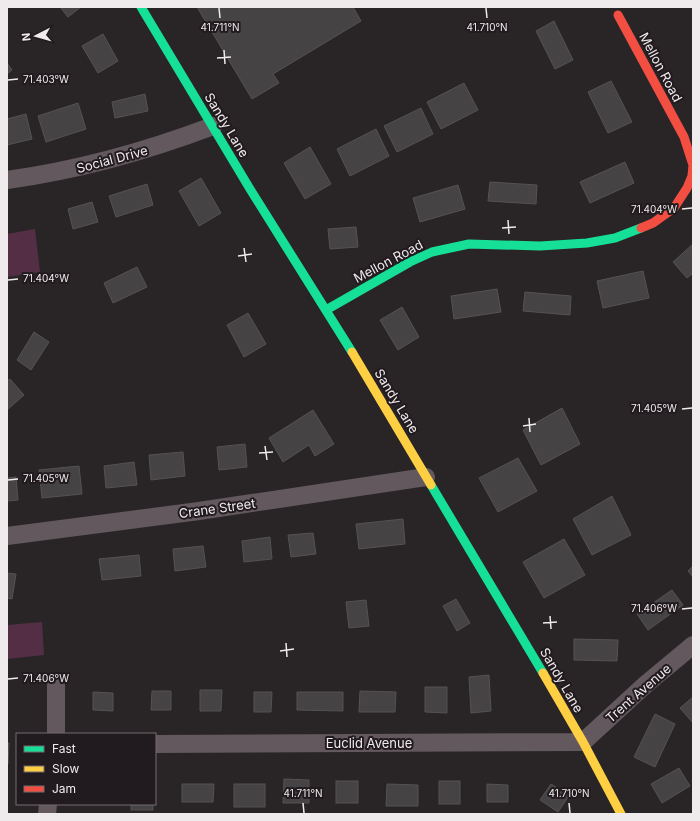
<svg xmlns="http://www.w3.org/2000/svg" width="700" height="821" font-family="Inter,sans-serif">
<rect width="100%" height="100%" fill="#292527"/>
<g fill="#542e44">
<polygon points="35,229 40,272 7,277 7,234"/>
<polygon points="42,622 44,655 7,659 7,625"/>
</g>
<g fill="#464345" stroke="#545253">
<polygon points="60,7 81,7 68,17"/>
<polygon points="197,7 353,7 361,21 273,74 279,83 252,99"/>
<polygon points="554,21 573,60 555,69 536,31"/>
<polygon points="103,34 118,61 98,73 82,46"/>
<polygon points="7,63 12,70 7,74"/>
<polygon points="611,81 632,122 608,133 588,92"/>
<polygon points="464,83 478,110 441,129 427,102"/>
<polygon points="145,94 148,111 115,118 112,102"/>
<polygon points="78,103 86,129 46,142 38,116"/>
<polygon points="421,108 433,134 397,152 384,126"/>
<polygon points="26,114 32,139 7,145 7,119"/>
<polygon points="376,129 389,156 350,176 337,149"/>
<polygon points="310,147 331,184 305,199 284,163"/>
<polygon points="625,162 634,183 590,203 580,182"/>
<polygon points="201,178 221,213 199,226 179,191"/>
<polygon points="490,182 537,185 536,204 488,201"/>
<polygon points="147,184 153,205 116,217 109,196"/>
<polygon points="458,185 465,209 420,222 413,198"/>
<polygon points="92,202 98,222 73,229 68,209"/>
<polygon points="356,227 358,247 330,249 328,229"/>
<polygon points="693,244 693,273 687,278 673,262"/>
<polygon points="137,267 147,287 113,303 104,283"/>
<polygon points="643,271 649,298 603,308 597,281"/>
<polygon points="497,289 501,312 454,319 451,296"/>
<polygon points="525,292 571,296 570,315 523,311"/>
<polygon points="402,307 419,337 398,350 380,320"/>
<polygon points="248,313 266,344 244,357 227,325"/>
<polygon points="34,332 49,342 31,370 17,360"/>
<polygon points="10,379 24,395 7,410 7,381"/>
<polygon points="562,408 580,444 541,465 523,430"/>
<polygon points="313,410 334,444 315,456 309,445 283,462 269,438"/>
<polygon points="245,444 247,467 219,470 217,447"/>
<polygon points="183,452 185,476 151,480 149,455"/>
<polygon points="518,458 537,491 498,512 479,478"/>
<polygon points="134,462 137,485 106,488 104,466"/>
<polygon points="79,466 82,494 42,498 39,470"/>
<polygon points="16,477 18,500 7,501 7,478"/>
<polygon points="612,496 631,535 592,555 573,519"/>
<polygon points="403,519 405,544 359,549 356,524"/>
<polygon points="313,533 316,554 291,557 288,535"/>
<polygon points="270,537 272,559 244,562 242,541"/>
<polygon points="564,539 585,575 544,598 523,562"/>
<polygon points="203,546 206,567 175,571 173,549"/>
<polygon points="139,555 141,576 102,580 99,559"/>
<polygon points="693,566 693,577 688,571"/>
<polygon points="7,573 16,574 12,599 7,598"/>
<polygon points="672,590 683,605 648,630 637,614"/>
<polygon points="456,599 470,623 457,631 443,606"/>
<polygon points="366,600 369,626 349,628 346,602"/>
<polygon points="574,639 618,640 617,661 574,660"/>
<polygon points="489,675 491,711 471,713 469,677"/>
<polygon points="425,687 447,687 447,713 425,712"/>
<polygon points="200,690 222,690 221,711 200,711"/>
<polygon points="152,691 171,691 171,710 151,710"/>
<polygon points="360,691 396,692 395,712 359,712"/>
<polygon points="93,692 113,693 113,711 93,710"/>
<polygon points="254,692 272,692 271,712 254,712"/>
<polygon points="297,692 343,692 343,711 297,710"/>
<polygon points="693,697 693,723 680,708"/>
<polygon points="655,714 675,724 655,767 634,757"/>
<polygon points="7,743 9,743 8,764 7,764"/>
<polygon points="679,768 690,786 662,803 651,784"/>
<polygon points="284,779 309,780 309,803 283,803"/>
<rect x="336" y="781" width="22" height="22"/>
<rect x="439" y="781" width="21" height="23"/>
<polygon points="182,784 214,784 213,802 182,802"/>
<rect x="234" y="784" width="31" height="23"/>
<polygon points="387,784 418,785 418,806 386,806"/>
<polygon points="487,784 508,785 508,802 487,802"/>
<polygon points="551,784 569,796 558,812 540,800"/>
<rect x="131" y="804" width="22" height="6"/>
</g>
<g fill="none" stroke-linecap="round" stroke-linejoin="round">
<g stroke="#62585d" stroke-width="18">
<path d="M 7,180 C 80,170 144,152 213,126"/>
<polyline points="7,536 199,511 426,477"/>
<polyline points="56,734 56,685"/>
<polyline points="155,744 583,742 645,685 693,645"/>
<polyline points="47,814 48,804"/>
</g>
<g stroke="#16e098" stroke-width="9">
<polyline points="141,7 250,189 352,352"/>
<polyline points="326,310 410,262 432,252 469,244 540,246 587,243 615,238 641,228"/>
<polyline points="431,485 543,673"/>
</g>
<g stroke="#ffcf43" stroke-width="9">
<polyline points="352,352 431,485"/>
<polyline points="543,673 583,742 621,814"/>
</g>
<polyline stroke="#f24e42" stroke-width="9" points="618,15 684,137 693,165 692,176 687,188 674,208 653,223 641,228"/>
</g>
<path fill="none" stroke="#efeaec" stroke-width="1.5" d="M 219,8 L 220,18M 486,8 L 487,18M 224,50 L 225,64M 217,58 L 231,57M 8,80 L 18,79M 682,209 L 692,208M 508,220 L 509,234M 502,228 L 516,227M 244,248 L 246,262M 238,256 L 252,254M 8,280 L 18,279M 682,409 L 692,408M 529,418 L 530,432M 523,426 L 536,424M 265,446 L 267,460M 259,453 L 273,452M 8,480 L 18,479M 682,609 L 692,608M 550,616 L 551,629M 543,623 L 557,622M 286,643 L 287,657M 280,651 L 294,649M 8,679 L 18,678M 303,803 L 304,813M 569,803 L 570,813"/>
<g text-anchor="middle" dominant-baseline="central" stroke-width="4" stroke-linejoin="round" paint-order="stroke">
<g font-size="13" fill="#efeaec" stroke="#211a1e">
<text transform="translate(661 67) rotate(62)">Mellon Road</text>
<text transform="translate(227 125) rotate(59)">Sandy Lane</text>
<text transform="translate(112 159) rotate(-15)">Social Drive</text>
<text transform="translate(388 261) rotate(-28)">Mellon Road</text>
<text transform="translate(397 401) rotate(59)">Sandy Lane</text>
<text transform="translate(217 508) rotate(-8)">Crane Street</text>
<text transform="translate(562 680) rotate(60)">Sandy Lane</text>
<text transform="translate(638 693) rotate(-41)">Trent Avenue</text>
<text x="369" y="743">Euclid Avenue</text>
</g>
</g>
<g font-size="10" text-anchor="middle" fill="#efeaec" stroke="#211a1e" stroke-width="4" stroke-linejoin="round" paint-order="stroke">
<text x="220" y="31">41.711°N</text>
<text x="487" y="31">41.710°N</text>
<text x="46" y="83">71.403°W</text>
<text x="654" y="213">71.404°W</text>
<text x="46" y="282">71.404°W</text>
<text x="654" y="412">71.405°W</text>
<text x="46" y="482">71.405°W</text>
<text x="654" y="612">71.406°W</text>
<text x="46" y="682">71.406°W</text>
<text x="303" y="797">41.711°N</text>
<text x="569" y="797">41.710°N</text>
</g>
<rect width="700" height="821" fill="none" stroke="#efeaec" stroke-width="16"/>
<rect x="16" y="733" width="140" height="72" fill="#211a1e" stroke="#736d70"/>
<rect x="24" y="746" width="20" height="6" fill="#16e098" stroke="#736d70"/>
<text x="52" y="753" font-size="12" fill="#efeaec">Fast</text>
<rect x="24" y="766" width="20" height="6" fill="#ffcf43" stroke="#736d70"/>
<text x="52" y="773" font-size="12" fill="#efeaec">Slow</text>
<rect x="24" y="786" width="20" height="6" fill="#f24e42" stroke="#736d70"/>
<text x="52" y="793" font-size="12" fill="#efeaec">Jam</text>
<g transform="translate(36 36) rotate(264)" stroke="#211a1e" stroke-width="3" paint-order="stroke">
<path d="M0-3L7 15L0 10L-7 15Z" fill="#efeaec"/>
<text y="-6" font-size="11" font-weight="bold" text-anchor="middle" fill="#efeaec">N</text>
</g>
</svg>
